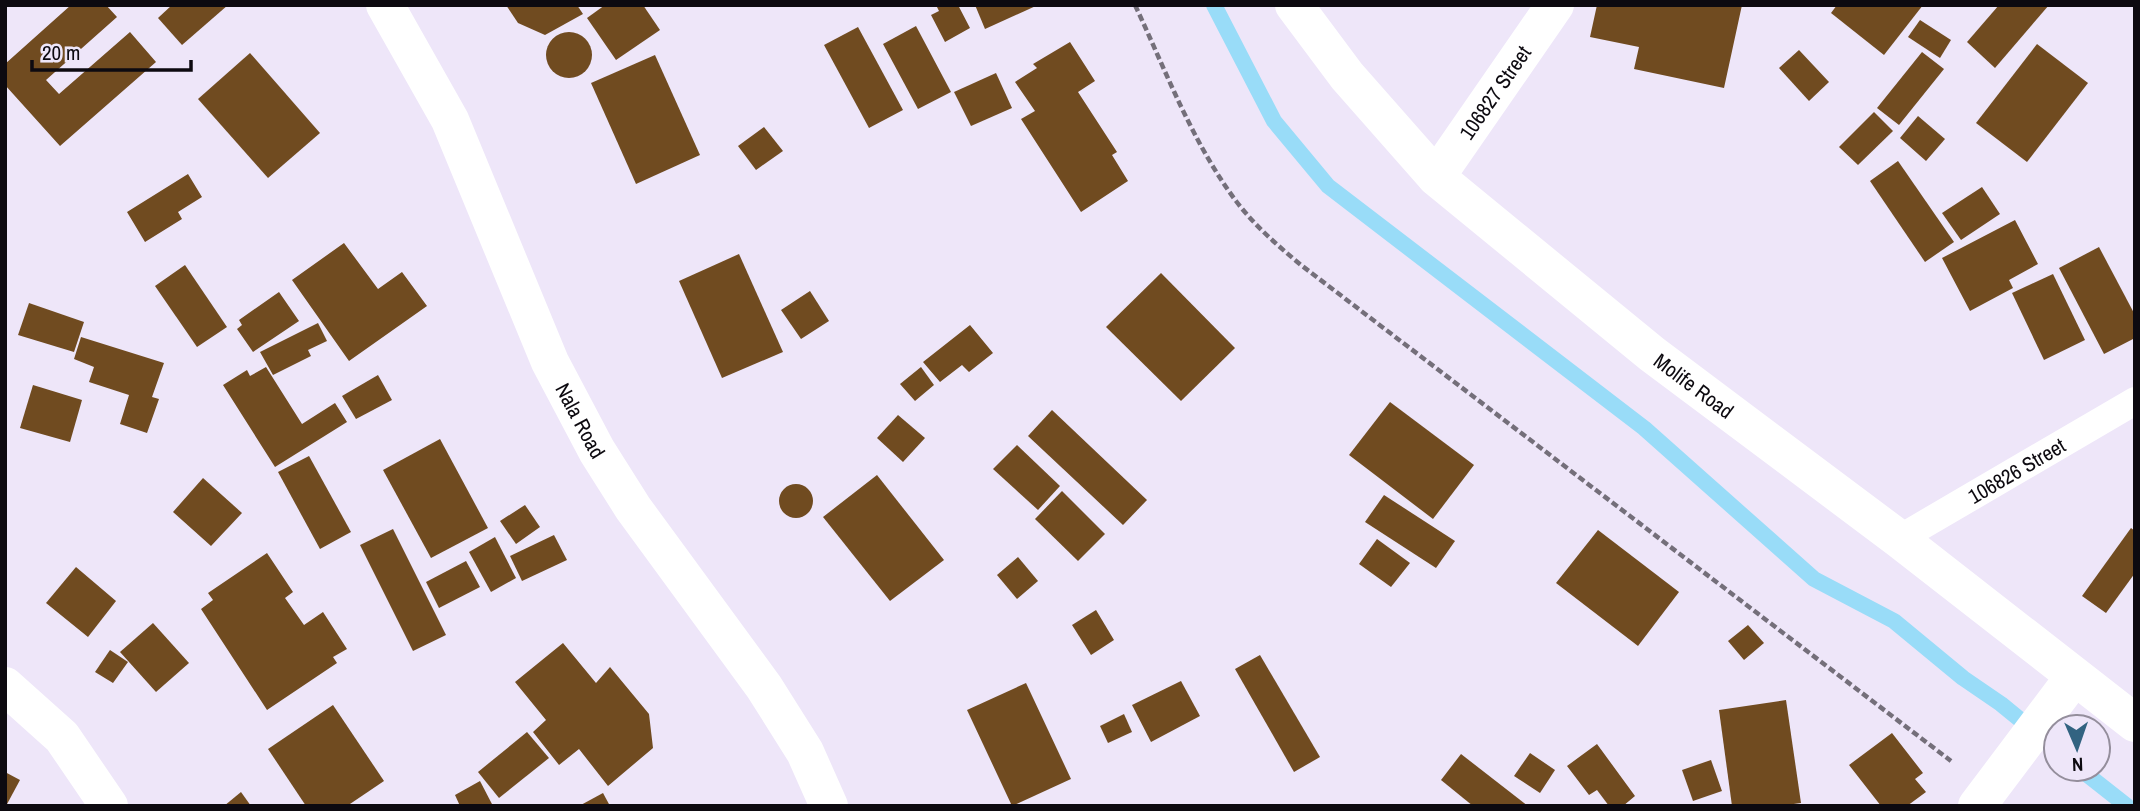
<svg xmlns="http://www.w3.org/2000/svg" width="2140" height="811" font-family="'Archivo Narrow',sans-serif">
<rect width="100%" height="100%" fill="#eee6f9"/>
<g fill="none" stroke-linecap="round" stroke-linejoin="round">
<g stroke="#99dcf8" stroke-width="16">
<polyline points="1214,5 1274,121 1328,186 1644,428 1814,579 1894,621 1963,678 2001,704 2056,749"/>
<polyline points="2080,769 2127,806"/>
</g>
</g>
<g fill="#704b20">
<polygon points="71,5 106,5 117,17 46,80 59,94 130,32 156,62 60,146 5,85 5,64"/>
<polygon points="172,5 228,5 182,45 158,18"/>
<polygon points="506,5 577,5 583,14 545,35 518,23"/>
<polygon points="605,5 643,5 660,30 616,60 587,18"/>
<polygon points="936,5 958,5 970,28 945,42 931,15 939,11"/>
<polygon points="975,5 1038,5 985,29"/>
<polygon points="1597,5 1742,5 1724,88 1634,69 1639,47 1590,37"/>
<polygon points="1837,5 1923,5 1884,55 1831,13"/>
<polygon points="1999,5 2049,5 1995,68 1967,42"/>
<polygon points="1920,20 1951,40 1940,58 1908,37"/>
<polygon points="916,26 951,92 918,109 883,44"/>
<polygon points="858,27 903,110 869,128 824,45"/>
<circle cx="569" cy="55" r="23"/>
<polygon points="1070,42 1095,81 1078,92 1117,152 1112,155 1128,181 1081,212 1021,119 1035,111 1015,82 1037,68 1033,64"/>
<polygon points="2037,44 2088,83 2027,162 1976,123"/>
<polygon points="1799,50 1829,82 1809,101 1779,68"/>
<polygon points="1922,52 1944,69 1899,125 1877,108"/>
<polygon points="250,53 320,133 268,178 198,99"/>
<polygon points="655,55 700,155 636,184 591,83"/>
<polygon points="996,73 1012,108 971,126 954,92"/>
<polygon points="1874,112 1893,131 1858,165 1839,147"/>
<polygon points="1918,116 1945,139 1926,161 1900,138"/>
<polygon points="764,127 783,151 756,170 738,146"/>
<polygon points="1898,161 1954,242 1925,262 1870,181"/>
<polygon points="188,174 202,197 178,212 182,219 145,242 127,212"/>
<polygon points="1982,187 2000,214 1961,240 1942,213"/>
<polygon points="2015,220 2038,264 2009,280 2013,288 1970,311 1942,258"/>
<polygon points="344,243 378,289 402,272 427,306 349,361 292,280"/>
<polygon points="2099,247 2135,315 2135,338 2104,354 2059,268"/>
<polygon points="739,254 783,352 722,378 679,281"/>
<polygon points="185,265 227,327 197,347 155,286"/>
<polygon points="1161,273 1235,348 1181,401 1106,327"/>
<polygon points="2053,274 2085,340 2044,360 2012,293"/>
<polygon points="810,291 829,321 801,339 781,310"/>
<polygon points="279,292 299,321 253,352 237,329 242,325 239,320"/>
<polygon points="29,303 84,322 74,352 18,335"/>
<polygon points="318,323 327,341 308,350 311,356 273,375 260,352"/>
<polygon points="970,325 993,353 969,372 962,365 940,382 923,362"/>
<polygon points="81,337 164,363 152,397 159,399 147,433 120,424 129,395 89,382 94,367 74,359"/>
<polygon points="266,367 302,424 335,403 347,422 275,467 223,385 247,370 250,376"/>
<polygon points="921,367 934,385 915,401 900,384"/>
<polygon points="378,375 392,400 356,419 342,396"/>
<polygon points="33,385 82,400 70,442 20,428"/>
<polygon points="1390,402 1474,465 1433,519 1349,455"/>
<polygon points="1052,410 1147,500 1123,525 1028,436"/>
<polygon points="898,415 925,438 903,462 877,438"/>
<polygon points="440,439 488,528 431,558 383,470"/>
<polygon points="1017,445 1060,486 1038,510 993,469"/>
<polygon points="309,456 351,532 320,549 278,472"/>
<polygon points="877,475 944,560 890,601 823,517"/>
<polygon points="203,478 242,513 211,546 173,512"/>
<circle cx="796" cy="501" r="17"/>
<polygon points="1062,491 1105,534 1078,561 1035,519"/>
<polygon points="1384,495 1455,541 1436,568 1365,522"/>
<polygon points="525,505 540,527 516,544 500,521"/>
<polygon points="2131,528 2135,531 2135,573 2106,613 2082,596"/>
<polygon points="393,529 446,635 413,651 360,545"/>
<polygon points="1598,530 1679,592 1638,646 1556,583"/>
<polygon points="554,535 567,560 522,581 510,556"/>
<polygon points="495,537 516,578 491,592 469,552"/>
<polygon points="1377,539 1410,563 1391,587 1359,564"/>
<polygon points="267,553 293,592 285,598 304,625 323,612 347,649 333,657 337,663 267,710 201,609 213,600 208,593"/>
<polygon points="1018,557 1038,581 1017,599 997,575"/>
<polygon points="466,561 480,587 439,608 426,582"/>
<polygon points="76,567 116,601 88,637 46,603"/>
<polygon points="1096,610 1114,640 1091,655 1072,625"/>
<polygon points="153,623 189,663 156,692 120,652"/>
<polygon points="1748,625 1764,643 1744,660 1728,641"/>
<polygon points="563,643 596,683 610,667 649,714 653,748 608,786 579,749 559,765 533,732 546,720 515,682"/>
<polygon points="110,650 128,662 113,683 95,672"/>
<polygon points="1260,655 1320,757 1294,772 1235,669"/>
<polygon points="1181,681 1200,716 1151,742 1132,705"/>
<polygon points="1026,683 1071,779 1012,806 967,710"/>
<polygon points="1786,700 1801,803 1779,806 1732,806 1719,710"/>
<polygon points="333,705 384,781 347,806 306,806 268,749"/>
<polygon points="1124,714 1132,732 1108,743 1100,726"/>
<polygon points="527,732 549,758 499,798 478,772"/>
<polygon points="1892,733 1923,773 1915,779 1926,792 1907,806 1881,806 1849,765"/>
<polygon points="1597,744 1635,796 1623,806 1609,806 1597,790 1589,795 1567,766"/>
<polygon points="1530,753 1555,770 1540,793 1514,776"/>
<polygon points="1461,754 1528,806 1473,806 1441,780"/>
<polygon points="1711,760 1722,791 1693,801 1682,770"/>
<polygon points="5,772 20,780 6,806 5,806"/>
<polygon points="480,781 493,806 460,806 455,795"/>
<polygon points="241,792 251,806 224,806"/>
<polygon points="603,793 610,806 579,806"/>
</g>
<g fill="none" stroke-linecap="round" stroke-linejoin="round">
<path stroke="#746f7a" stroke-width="4.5" stroke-dasharray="7 3.5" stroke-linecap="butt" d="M 1135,5 C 1166,71 1192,142 1236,201 C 1255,226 1277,245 1301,265 L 1951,761"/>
<path stroke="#fff" stroke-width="28" id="s1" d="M 1899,539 L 2135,401"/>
<g stroke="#fff" stroke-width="38">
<path id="s2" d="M 1294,5 L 1347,76 L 1436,177 L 1652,354 L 1899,539 L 2135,723"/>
<path id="s3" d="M 1436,177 L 1555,5"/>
<polyline points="5,686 62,737 109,806"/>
<polyline points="1977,806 2074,677"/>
</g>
<path stroke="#fff" stroke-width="38" id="s4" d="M 385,5 L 450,120 L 550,362 L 597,451 L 633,508 L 764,687 L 805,752 L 829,806"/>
</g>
<g text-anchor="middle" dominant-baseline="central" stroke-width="7" stroke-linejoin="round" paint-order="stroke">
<g font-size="21" fill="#0d0a10" stroke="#eee6f9">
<text stroke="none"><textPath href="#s3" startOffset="103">106827 Street</textPath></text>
<text stroke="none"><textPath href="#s2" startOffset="555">Molife Road</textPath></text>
<text stroke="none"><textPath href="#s4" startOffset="460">Nala Road</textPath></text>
<text stroke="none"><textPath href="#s1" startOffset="136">106826 Street</textPath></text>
</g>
</g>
<rect width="2140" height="811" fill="none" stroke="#0d0a10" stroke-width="14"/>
<g transform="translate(2077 748) rotate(178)"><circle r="33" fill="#eee6f9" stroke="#948e9c" stroke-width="2"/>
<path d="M0-5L12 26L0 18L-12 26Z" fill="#326381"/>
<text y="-10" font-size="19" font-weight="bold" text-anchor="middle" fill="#0d0a10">N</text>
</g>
<path d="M32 60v10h159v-10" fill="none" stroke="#0d0a10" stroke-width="3.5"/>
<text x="42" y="60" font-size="21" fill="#0d0a10" stroke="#eee6f9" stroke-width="5" paint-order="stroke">20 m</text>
</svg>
